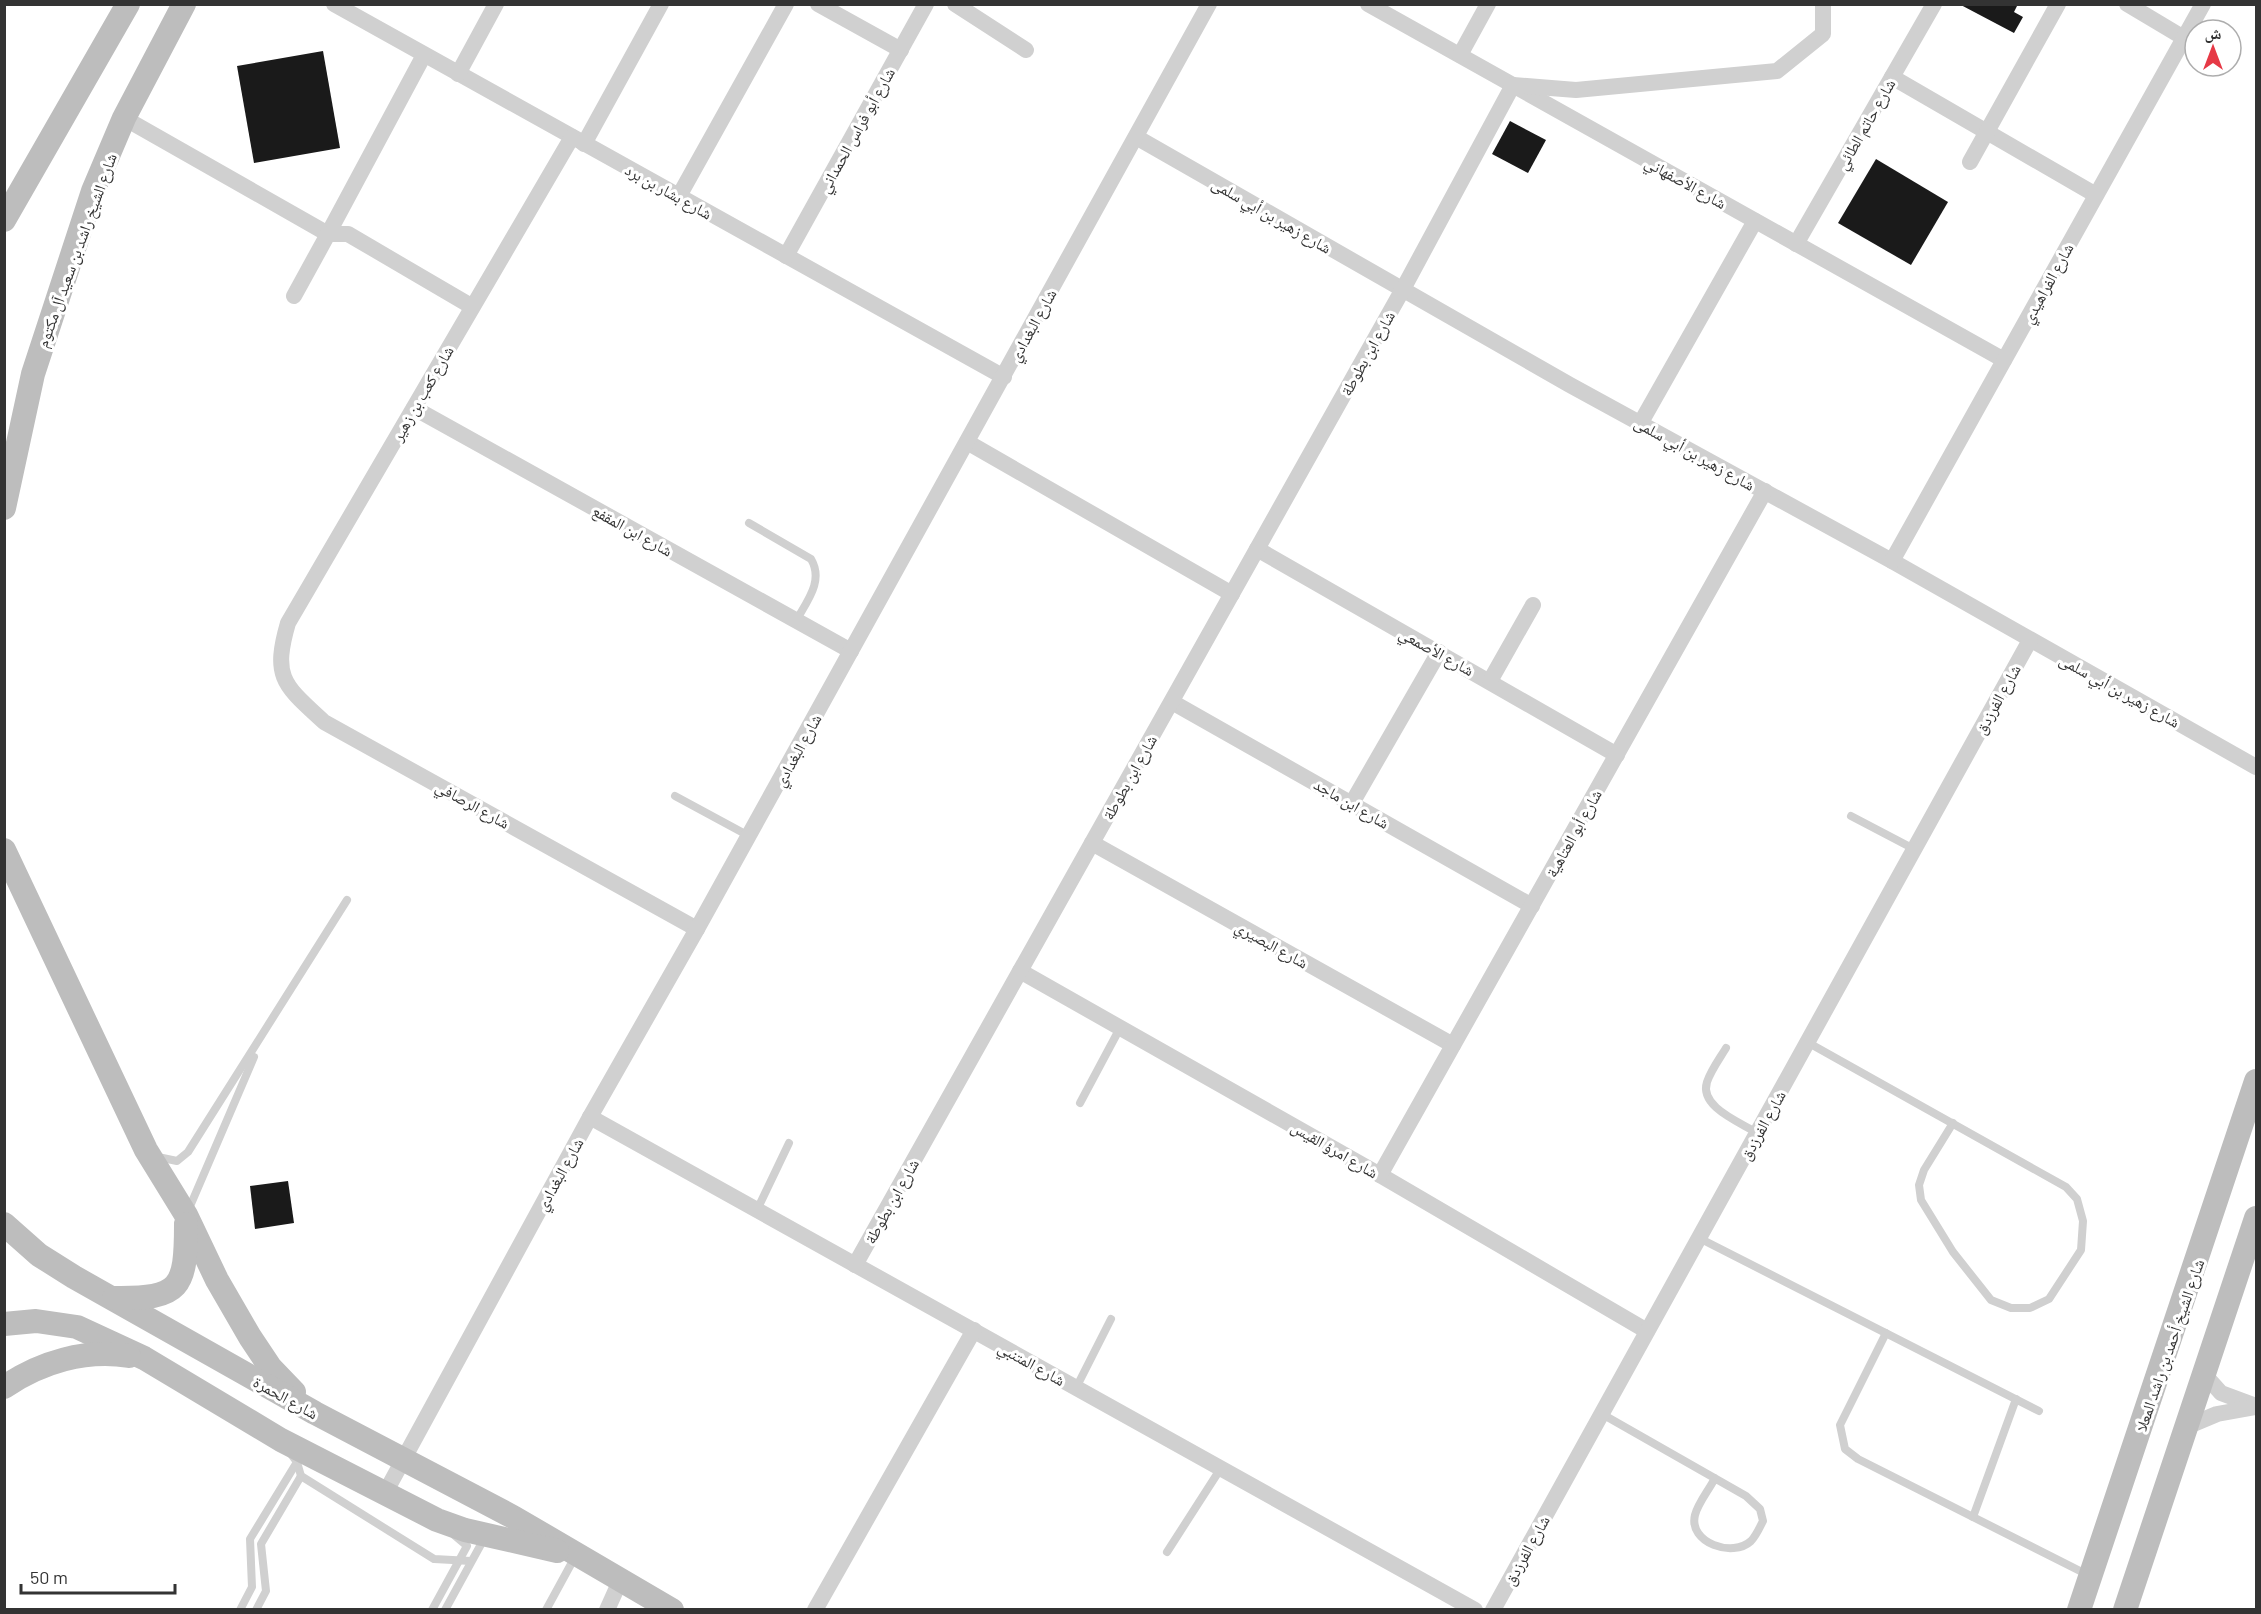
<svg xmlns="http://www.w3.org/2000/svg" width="2261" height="1614" font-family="Barlow,'Noto Naskh Arabic',sans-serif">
<rect width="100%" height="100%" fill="#fff"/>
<g fill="#1a1a1a">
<polygon points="1959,4 2018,4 2014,12 2023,17 2014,33"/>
<polygon points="323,51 340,148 254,163 237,66"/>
<polygon points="1510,121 1546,140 1528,173 1492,154"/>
<polygon points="1876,159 1948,202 1911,265 1838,223"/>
<polygon points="288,1181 294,1223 255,1229 250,1186"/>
</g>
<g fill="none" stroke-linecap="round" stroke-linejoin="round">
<g stroke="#d0d0d0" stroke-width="8">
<path d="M 749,523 L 811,559 C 824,581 807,601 796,621"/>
<polyline points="675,796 749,836"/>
<polyline points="1851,816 1914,849"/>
<polyline points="1807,1042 2066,1187 2077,1199 2083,1221 2081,1250 2049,1299 2030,1308 2011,1308 1991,1300 1953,1252 1921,1200 1919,1185 1924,1170 1953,1123"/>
<path d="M 1726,1048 C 1720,1058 1711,1070 1707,1082 C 1699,1107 1740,1122 1757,1133"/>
<polyline points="1080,1103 1120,1028"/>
<polyline points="158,1157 177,1161 188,1152 347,900"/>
<polyline points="757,1210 789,1143"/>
<polyline points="188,1211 254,1057"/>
<polyline points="1699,1238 2039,1411"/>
<polyline points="1886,1333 1840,1425 1845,1449 1858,1459 2088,1575"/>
<polyline points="1076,1388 1111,1319"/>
<path d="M 1602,1414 L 1746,1496 L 1760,1509 L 1763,1521 C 1760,1527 1756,1536 1751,1541 C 1733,1558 1688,1543 1695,1515 C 1698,1503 1709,1490 1715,1478"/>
<polyline points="291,1454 297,1462 301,1476 434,1559 471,1561"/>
<polyline points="1973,1517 2016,1399"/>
<polyline points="1167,1552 1221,1468"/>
<polyline points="240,1610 252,1587 250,1539 297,1462"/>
<polyline points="256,1610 266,1591 261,1544 301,1476"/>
<polyline points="432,1610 467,1546 454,1535"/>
<polyline points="445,1610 485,1537"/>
<polyline points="546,1610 576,1555"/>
</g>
<g stroke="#d0d0d0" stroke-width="16">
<polyline points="334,4 1004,377"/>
<polyline points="818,4 901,50"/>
<polyline points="955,4 1026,50"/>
<polyline points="1368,4 2004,360"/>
<polyline points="2127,4 2184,38"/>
<polyline points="1460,55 1488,4"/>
<polyline points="458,74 496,4"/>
<polyline points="1892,77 2096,195"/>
<polyline points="124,118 328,234 424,55"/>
<path d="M 572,137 L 288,623 C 272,678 284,685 324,722 L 697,929"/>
<polyline points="1136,137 1570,385 1892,561 2256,767"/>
<polyline points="584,144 661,4"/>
<polyline points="1970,162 2058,4"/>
<polyline points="679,196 786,4"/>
<polyline points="1796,244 1934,4"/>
<polyline points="786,256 926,4"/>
<polyline points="294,296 328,234 348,234 471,306"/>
<polyline points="414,408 851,651"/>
<polyline points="1640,424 1755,221"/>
<polyline points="967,442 1232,594"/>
<polyline points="1257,549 1617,755"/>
<polyline points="1892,561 2203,4"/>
<polyline points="1490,681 1533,605"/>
<polyline points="1172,702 1532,906"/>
<polyline points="1352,803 1439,652"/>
<polyline points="1092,843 1453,1045"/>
<polyline points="1020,971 1380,1175 1647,1331"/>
<polyline points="590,1117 1475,1610"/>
<polyline points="1380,1175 1765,491"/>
<polyline points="855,1265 1403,289 1513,85 1576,90 1777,71 1823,34 1823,4"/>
<polyline points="2204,1374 2221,1393 2256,1406"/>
<polyline points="2186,1427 2217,1414 2256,1407"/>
<polyline points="384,1495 590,1117 697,929 1209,4"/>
<polyline points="607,1610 620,1581"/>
<polyline points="815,1610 974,1330"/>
<polyline points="1493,1610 2030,640"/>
</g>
<g stroke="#bdbdbd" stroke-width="24">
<polyline points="4,220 128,4"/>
<polyline points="4,508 33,374 93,191 124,118 184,4"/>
<polyline points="4,850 146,1150 186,1215 217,1280 250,1337 270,1367 294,1392"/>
<polyline points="4,1224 39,1255 74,1277 315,1413 513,1517 672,1610"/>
<path d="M 114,1298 C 181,1299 186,1288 186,1224"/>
<polyline points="4,1324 36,1321 77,1327 144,1358 281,1440 437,1520 465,1530 557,1551"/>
<path d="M 4,1387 C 41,1362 85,1349 129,1356"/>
<polyline points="2079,1610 2256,1081"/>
<polyline points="2125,1610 2256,1218"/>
</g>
</g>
<g text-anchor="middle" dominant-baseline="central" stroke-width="6" stroke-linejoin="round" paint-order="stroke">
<g font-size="16" fill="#333" stroke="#fff">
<text transform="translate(1865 124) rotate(-60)">شارع حاتم الطائي</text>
<text transform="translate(856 130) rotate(-61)">شارع أبو فراس الحمداني</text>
<text transform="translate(1686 182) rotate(29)">شارع الأصفهاني</text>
<text transform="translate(669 191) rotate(29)">شارع بشار بن برد</text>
<text transform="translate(1272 215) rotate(30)">شارع زهير بن أبي سلمى</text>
<text transform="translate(76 250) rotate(-70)">شارع الشيخ راشد بن سعيد آل مكتوم</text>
<text transform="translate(2047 283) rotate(-61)">شارع الفراهيدي</text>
<text transform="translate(1032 325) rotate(-61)">شارع البغدادي</text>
<text transform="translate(1367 353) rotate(-61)">شارع ابن بطوطة</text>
<text transform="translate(422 393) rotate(-60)">شارع كعب بن زهير</text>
<text transform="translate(1695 453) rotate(29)">شارع زهير بن أبي سلمى</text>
<text transform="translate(633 530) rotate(29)">شارع ابن المقفع</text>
<text transform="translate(1437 651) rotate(29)">شارع الأصمعي</text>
<text transform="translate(2120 690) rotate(29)">شارع زهير بن أبي سلمى</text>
<text transform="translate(1997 699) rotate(-61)">شارع الفرزدق</text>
<text transform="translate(797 750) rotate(-61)">شارع البغدادي</text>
<text transform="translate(1129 777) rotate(-61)">شارع ابن بطوطة</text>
<text transform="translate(1352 803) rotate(30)">شارع ابن ماجد</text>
<text transform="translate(473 804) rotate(29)">شارع الرصافي</text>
<text transform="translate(1573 833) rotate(-61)">شارع أبو العتاهية</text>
<text transform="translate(1272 944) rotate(29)">شارع البصيري</text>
<text transform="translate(1762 1125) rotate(-61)">شارع الفرزدق</text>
<text transform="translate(1335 1149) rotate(30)">شارع امرؤ القيس</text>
<text transform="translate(559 1174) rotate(-61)">شارع البغدادي</text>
<text transform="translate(891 1201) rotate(-61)">شارع ابن بطوطة</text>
<text transform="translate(2169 1345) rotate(-71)">شارع الشيخ أحمد بن راشد المعلا</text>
<text transform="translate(1032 1363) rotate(29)">شارع المتنبي</text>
<text transform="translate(286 1397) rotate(29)">شارع الحمرة</text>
<text transform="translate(1526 1550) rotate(-61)">شارع الفرزدق</text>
</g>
</g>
<rect width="2261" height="1614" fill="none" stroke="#333333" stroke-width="12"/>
<g transform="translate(2213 48)"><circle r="28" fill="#ffffff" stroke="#adadad" stroke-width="1.5"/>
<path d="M0-4.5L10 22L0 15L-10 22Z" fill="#e63946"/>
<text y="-9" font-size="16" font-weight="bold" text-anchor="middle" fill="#333333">ش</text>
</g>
<path d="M21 1584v9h154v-9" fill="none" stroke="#333333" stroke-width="3"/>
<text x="30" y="1584" font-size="18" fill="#333333" stroke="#ffffff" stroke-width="4.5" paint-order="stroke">50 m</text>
</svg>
